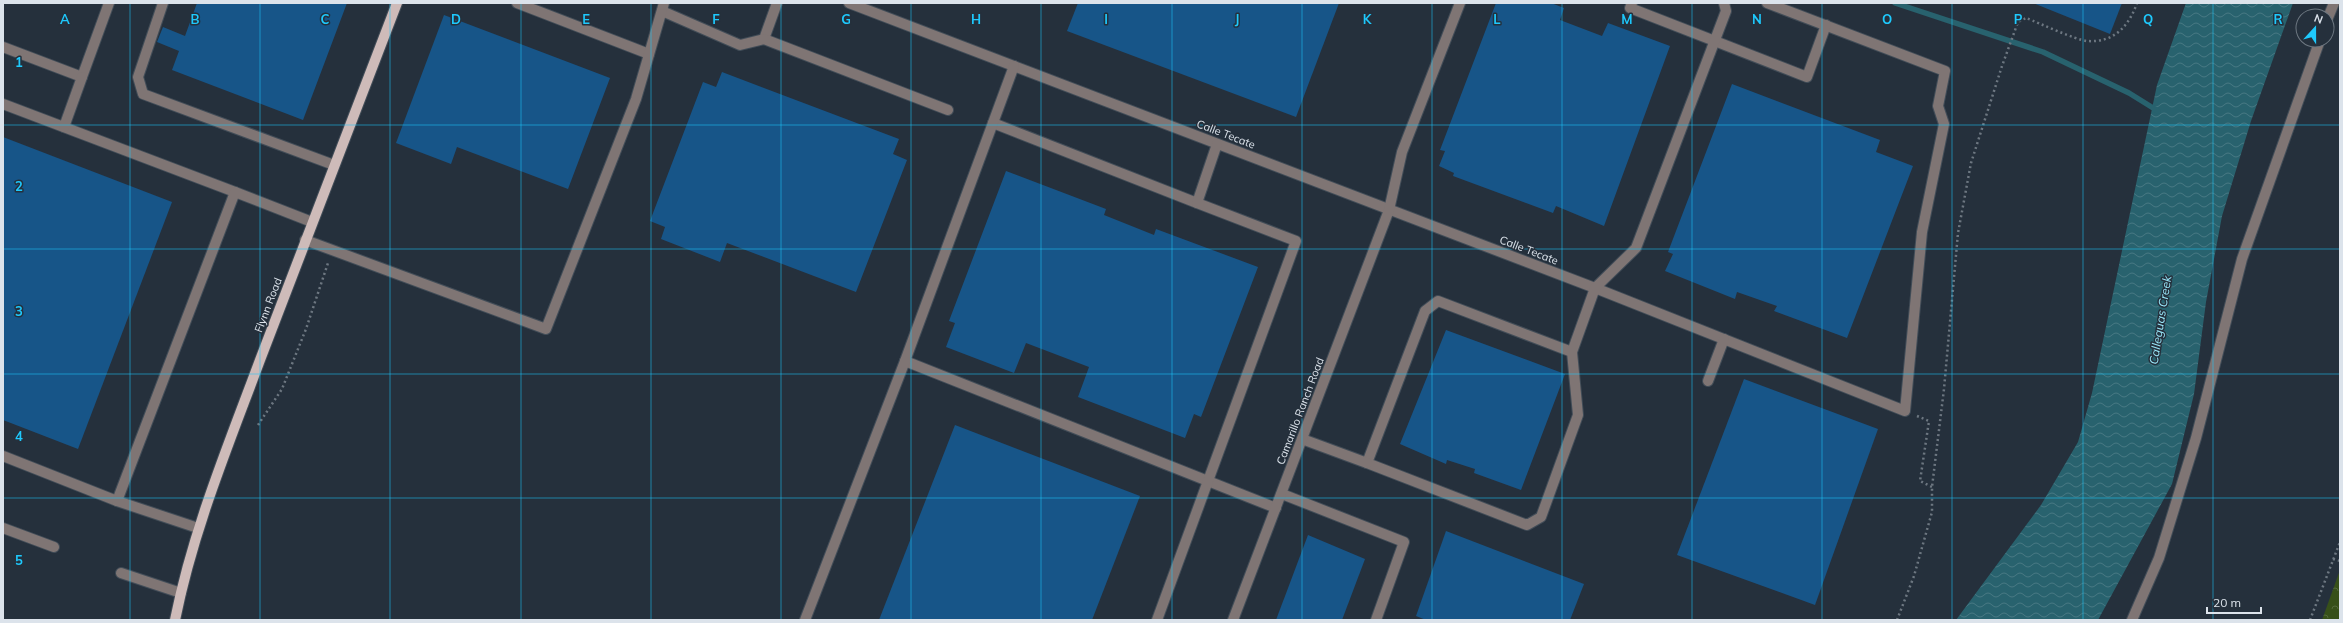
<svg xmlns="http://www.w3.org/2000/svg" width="2343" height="623" font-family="Mulish,sans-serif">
<defs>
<pattern id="park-crowns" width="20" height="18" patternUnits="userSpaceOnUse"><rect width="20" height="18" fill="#375019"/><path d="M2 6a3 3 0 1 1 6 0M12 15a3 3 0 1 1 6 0" fill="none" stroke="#53693b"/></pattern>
<pattern id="water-waves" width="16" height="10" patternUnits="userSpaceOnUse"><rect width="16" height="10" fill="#28626e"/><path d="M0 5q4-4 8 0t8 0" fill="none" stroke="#477883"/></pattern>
</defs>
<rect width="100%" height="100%" fill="#25303c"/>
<polygon fill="url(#park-crowns)" points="2340,570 2340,620 2322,620"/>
<polygon fill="url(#water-waves)" points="2186,3 2293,3 2251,121 2222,216 2206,302 2194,394 2172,484 2098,620 1956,620 2041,505 2078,442 2092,393 2157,85"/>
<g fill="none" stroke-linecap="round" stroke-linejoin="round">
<polyline stroke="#28626e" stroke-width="5.5" points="1895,3 2043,52 2129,93 2158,111"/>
</g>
<g fill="#175588">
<polygon points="197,3 347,3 303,120 172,70 179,51 157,42 163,27 185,36"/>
<polygon points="1078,3 1339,3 1296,117 1067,31"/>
<polygon points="1496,3 1551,3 1564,8 1560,20 1602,36 1608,23 1670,46 1604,226 1556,206 1553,213 1453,176 1454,173 1439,166 1445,151 1440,150"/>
<polygon points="2033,3 2122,3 2110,34"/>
<polygon points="444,15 610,78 568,189 457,147 451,164 396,143"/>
<polygon points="722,72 899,139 893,154 907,160 856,292 727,243 720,262 661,239 665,227 650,221 703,82 716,87"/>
<polygon points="1732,84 1880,140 1876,152 1913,166 1847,338 1774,311 1777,306 1737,292 1735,299 1665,271 1673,254 1668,252"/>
<polygon points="3,137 172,202 78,449 3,420"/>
<polygon points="1006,171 1106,209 1104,215 1154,235 1156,229 1258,267 1201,417 1194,414 1185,438 1078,397 1089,367 1026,343 1014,373 946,347 955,323 949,321"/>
<polygon points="1446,330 1565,374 1521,490 1474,473 1475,469 1447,460 1446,464 1400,444"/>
<polygon points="1744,379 1878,429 1815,605 1677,555"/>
<polygon points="955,425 1140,496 1092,620 879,620"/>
<polygon points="1446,531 1584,584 1570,620 1426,620 1416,616"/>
<polygon points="1308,535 1365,559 1342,620 1276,620"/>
</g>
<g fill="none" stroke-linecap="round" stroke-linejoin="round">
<g stroke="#424d58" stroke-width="12">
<g id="minor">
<polyline points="163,3 138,77 143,94 334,165"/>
<polyline points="517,3 649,54"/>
<polyline points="849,3 1595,288 1905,411 1922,232 1944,124 1938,106 1945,71 1767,3"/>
<polyline points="1632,3 1630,8 1807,77 1826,25"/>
<polyline points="662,11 740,45 764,39 777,3"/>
<polyline points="2327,20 2334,3"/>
<polyline points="764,39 948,110"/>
<polyline points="3,47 82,77 109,3"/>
<polyline points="3,104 235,192"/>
<polyline points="993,123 1197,203"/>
<polyline points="64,127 82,77"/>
<polyline points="305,240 546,329 636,99 664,3"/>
<polyline points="1572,352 1438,301 1425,311 1367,463 1527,525 1541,517 1578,415 1572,352 1595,288 1636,248 1726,11 1724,3"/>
<polyline points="905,361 1276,508"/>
<polyline points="1708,381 1724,339"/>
<polyline points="1302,439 1367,463"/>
<polyline points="3,456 117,501 235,192 312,222"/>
<polyline points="1282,494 1404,542 1376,620"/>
<polyline points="117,501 198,528"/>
<polyline points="3,528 54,547"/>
<polyline points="121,573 181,593"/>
<polyline points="805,620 905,361 1014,66"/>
<polyline points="1157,620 1296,241 1197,203 1217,144"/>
<polyline points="1233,620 1389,210 1402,152 1460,3"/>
<polyline points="2132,620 2159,558 2196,438 2242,259 2320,40"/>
</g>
</g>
<g stroke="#424d58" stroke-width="12">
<path id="major" d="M 175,620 C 193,530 228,446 260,360 C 305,241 351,122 397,3"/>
</g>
<g stroke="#6d7781" stroke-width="2.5" stroke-dasharray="2 3" stroke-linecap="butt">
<polyline points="1917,416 1929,421 1920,481 1932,487"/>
<polyline points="258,425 282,389 306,329 328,263"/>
<polyline points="2333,559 2340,561"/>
<path d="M 1897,620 L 1914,576 L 1932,512 L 1932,487 L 1944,389 L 1958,233 L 1971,163 L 2002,66 L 2018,22 L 2026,18 C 2039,23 2076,40 2087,41 C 2114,43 2129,26 2137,3"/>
<polyline points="2310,620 2340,542"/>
</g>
<use href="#minor" stroke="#7f7574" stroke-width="10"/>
<use href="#major" stroke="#cebbb9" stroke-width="10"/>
</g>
<path fill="none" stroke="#1ec9fd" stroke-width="1" stroke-opacity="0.55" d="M 130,3 L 130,620M 260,3 L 260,620M 390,3 L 390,620M 521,3 L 521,620M 651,3 L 651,620M 781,3 L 781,620M 911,3 L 911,620M 1041,3 L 1041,620M 1172,3 L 1172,620M 1302,3 L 1302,620M 1432,3 L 1432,620M 1562,3 L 1562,620M 1692,3 L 1692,620M 1822,3 L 1822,620M 1952,3 L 1952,620M 2083,3 L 2083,620M 2213,3 L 2213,620M 3,125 L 2340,125M 3,249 L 2340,249M 3,374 L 2340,374M 3,498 L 2340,498"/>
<g text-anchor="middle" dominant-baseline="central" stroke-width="3" stroke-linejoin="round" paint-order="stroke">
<g font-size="11" fill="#dce3eb" stroke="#25303c">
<text transform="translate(1226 134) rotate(21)">Calle Tecate</text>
<text transform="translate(1529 250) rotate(21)">Calle Tecate</text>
<text transform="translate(268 305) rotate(-69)">Flynn Road</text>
<text transform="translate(1300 411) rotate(-69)">Camarillo Ranch Road</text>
</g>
<g font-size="12" font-style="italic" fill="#98e6f9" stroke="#25303c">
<text transform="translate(2160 320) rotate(-81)">Calleguas Creek</text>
</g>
</g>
<g font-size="13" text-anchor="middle" font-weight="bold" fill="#1ec9fd" stroke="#25303c" stroke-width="3" stroke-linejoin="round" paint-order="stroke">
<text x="65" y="24">A</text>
<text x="195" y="24">B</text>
<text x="325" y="24">C</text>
<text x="456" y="24">D</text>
<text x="586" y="24">E</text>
<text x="716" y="24">F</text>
<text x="846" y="24">G</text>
<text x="976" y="24">H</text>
<text x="1106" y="24">I</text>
<text x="1237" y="24">J</text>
<text x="1367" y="24">K</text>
<text x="1497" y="24">L</text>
<text x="1627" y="24">M</text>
<text x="1757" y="24">N</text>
<text x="1887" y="24">O</text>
<text x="2018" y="24">P</text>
<text x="2148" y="24">Q</text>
<text x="2278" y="24">R</text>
<text x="19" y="67">1</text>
<text x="19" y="191">2</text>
<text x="19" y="316">3</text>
<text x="19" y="441">4</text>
<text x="19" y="565">5</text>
</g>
<rect width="2343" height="623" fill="none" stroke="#dce3eb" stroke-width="8"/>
<g transform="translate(2315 28) rotate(21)"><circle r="19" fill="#25303c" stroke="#6e7882"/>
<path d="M0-3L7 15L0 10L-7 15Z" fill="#1ec9fd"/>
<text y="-6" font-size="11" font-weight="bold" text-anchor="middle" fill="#dce3eb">N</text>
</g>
<path d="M2207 607v6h54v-6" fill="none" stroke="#dce3eb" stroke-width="2"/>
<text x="2213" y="607" font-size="12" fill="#dce3eb" stroke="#25303c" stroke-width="3" paint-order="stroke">20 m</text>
</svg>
